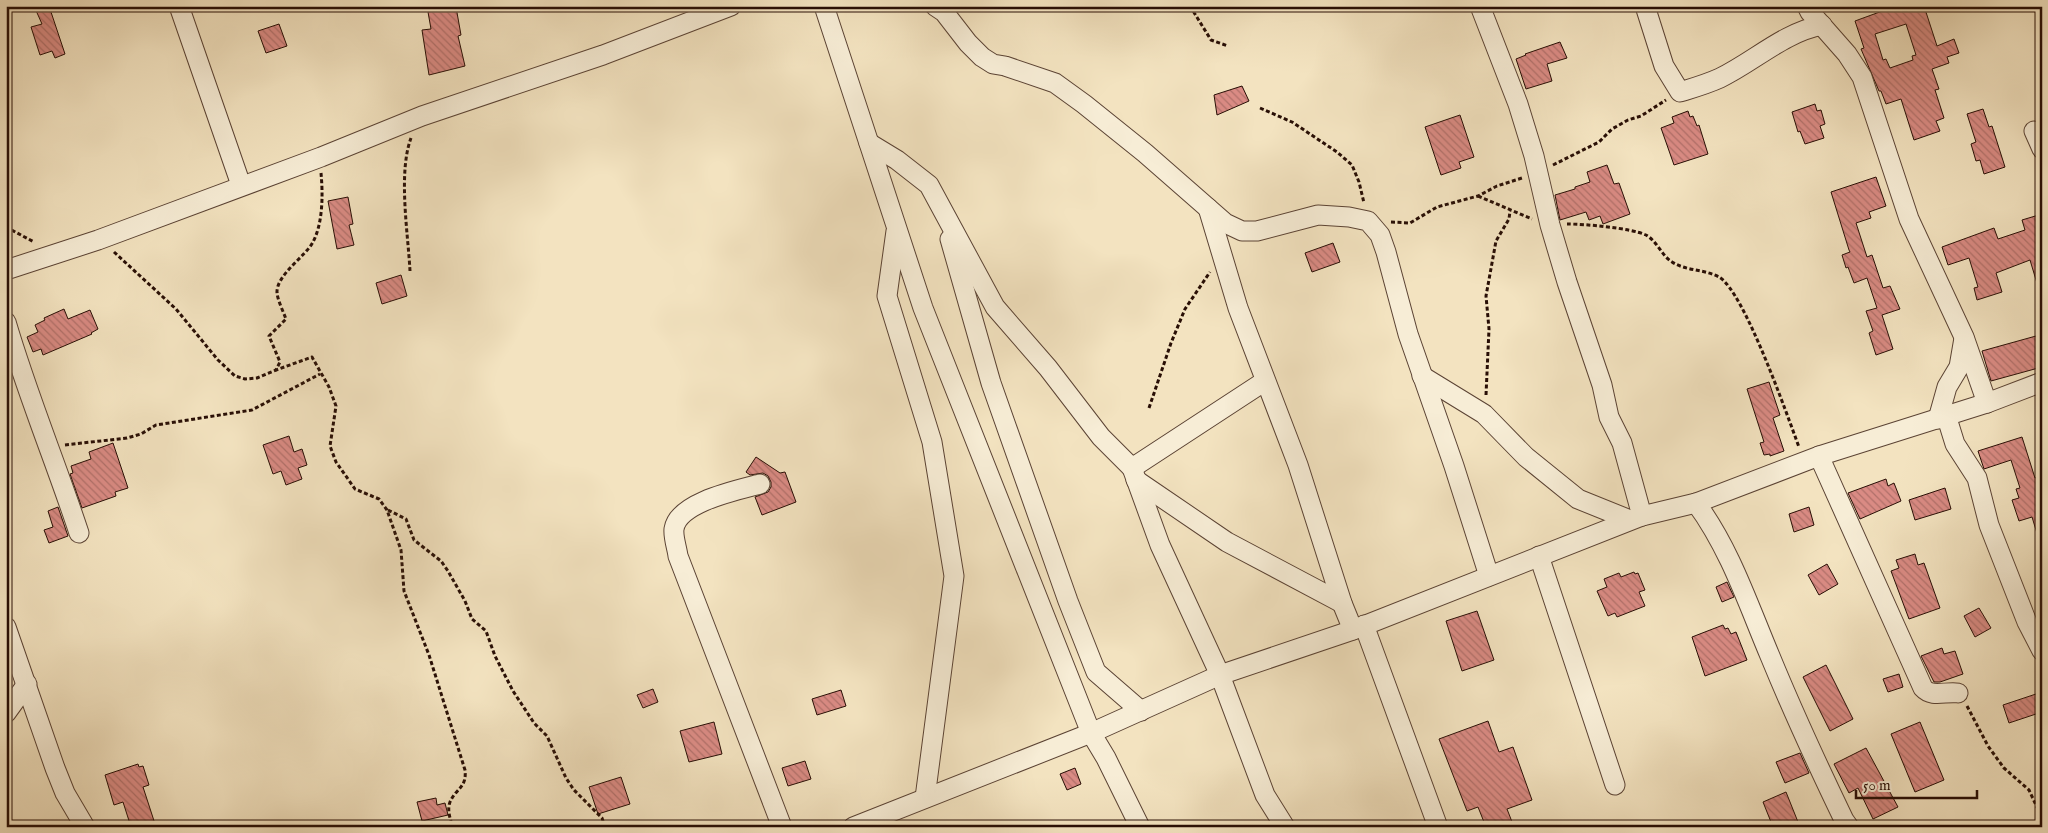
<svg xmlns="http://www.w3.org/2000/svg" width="2048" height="833" font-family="'IM FELL English',serif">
<defs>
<pattern id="building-back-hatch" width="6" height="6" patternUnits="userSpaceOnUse" patternTransform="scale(1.25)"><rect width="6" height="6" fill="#da8b84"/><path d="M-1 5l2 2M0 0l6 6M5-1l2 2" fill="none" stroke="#b1706a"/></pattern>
</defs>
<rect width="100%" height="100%" fill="#f3e3c0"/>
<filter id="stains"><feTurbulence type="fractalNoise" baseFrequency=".004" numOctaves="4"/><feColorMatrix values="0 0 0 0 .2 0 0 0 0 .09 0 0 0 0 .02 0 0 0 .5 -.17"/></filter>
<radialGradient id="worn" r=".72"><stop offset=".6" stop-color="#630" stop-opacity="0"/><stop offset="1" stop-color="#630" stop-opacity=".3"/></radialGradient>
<g fill="url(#building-back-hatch)" stroke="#280e05" fill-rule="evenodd">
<polygon points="34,6 49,6 65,54 55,58 52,51 40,55 31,27 42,24"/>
<path d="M 1896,6 L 1924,6 L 1937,46 L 1954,39 L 1959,53 L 1947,57 L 1949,63 L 1932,69 L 1939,89 L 1935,90 L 1944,118 L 1936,121 L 1940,131 L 1914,140 L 1901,99 L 1886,104 L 1881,91 L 1879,91 L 1861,49 L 1864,48 L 1855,21 ZM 1906,24 L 1916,55 L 1912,56 L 1913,60 L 1890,68 L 1886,59 L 1883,60 L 1875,34 Z"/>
<polygon points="456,7 461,35 458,36 465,66 429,75 422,30 431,29 428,12"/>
<polygon points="279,24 287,46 266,53 258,31"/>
<polygon points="1560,42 1567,58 1547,64 1552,81 1526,89 1516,59 1526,55 1525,54"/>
<polygon points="1242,86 1249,101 1217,115 1214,95"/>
<polygon points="1815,104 1817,111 1821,110 1825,124 1820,126 1824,138 1805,144 1800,131 1798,132 1792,112"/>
<polygon points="1983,109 1989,127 1992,126 2005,167 1984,174 1980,160 1976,161 1971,144 1976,142 1967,114"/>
<polygon points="1688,111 1690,117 1693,116 1697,126 1699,125 1708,154 1674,165 1661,128 1674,123 1672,117"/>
<polygon points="1460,115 1474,157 1459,162 1461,168 1441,175 1425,127"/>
<polygon points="1607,165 1614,184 1619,183 1630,214 1603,224 1600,216 1589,220 1586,212 1560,220 1555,195 1575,189 1575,187 1590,182 1587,172"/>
<polygon points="1876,177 1886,206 1869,212 1871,218 1856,223 1867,257 1872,255 1883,288 1890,286 1900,309 1882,315 1893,349 1876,355 1869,333 1873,331 1866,311 1877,308 1867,278 1854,283 1848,267 1846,268 1842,255 1850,252 1849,250 1831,192"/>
<polygon points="348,197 353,224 349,225 354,245 337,249 328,201"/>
<polygon points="2042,214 2042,289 2039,290 2030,260 1996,273 2002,292 1977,300 1974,288 1978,287 1969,258 1948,265 1942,247 1994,228 1998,239 2025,230 2022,220"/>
<polygon points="1333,243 1340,262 1312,272 1305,253"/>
<polygon points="401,275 407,296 382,304 376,283"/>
<polygon points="64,309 68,319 90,310 98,329 91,333 92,334 43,355 41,349 33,352 27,337 38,332 35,325 45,320 44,318"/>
<polygon points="2036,336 2042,356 2042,367 1991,381 1982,351"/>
<polygon points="1769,382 1780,415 1773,418 1784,451 1770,456 1770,454 1764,455 1760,443 1764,442 1747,389"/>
<polygon points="289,436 294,452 302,449 307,465 298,468 302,479 286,485 281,471 273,474 263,445"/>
<polygon points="2022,437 2035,478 2042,475 2042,539 2039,540 2032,517 2019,521 2012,500 2019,498 2016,489 2020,488 2011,460 1984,469 1978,451"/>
<polygon points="113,443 128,488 115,492 116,496 82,508 70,474 73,473 71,466 91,459 89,452"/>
<polygon points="756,457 780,473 785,472 796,502 762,515 755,497 768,492 771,487 771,482 768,476 763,473 750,475 746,472"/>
<polygon points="1886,479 1888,486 1894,483 1901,501 1860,519 1848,493"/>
<polygon points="1945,488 1951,509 1915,520 1909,500"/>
<polygon points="58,507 68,536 49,543 44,530 53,527 48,511"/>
<polygon points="1809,507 1814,525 1794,532 1789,514"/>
<polygon points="1915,554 1918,565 1924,563 1940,608 1909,619 1891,571 1899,568 1896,560"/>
<polygon points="1827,564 1838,584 1819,595 1808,575"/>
<polygon points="1634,572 1635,574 1638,573 1645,590 1639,592 1645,606 1617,617 1615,613 1608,616 1597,591 1607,587 1604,579 1619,573 1621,577"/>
<polygon points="1727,582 1734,597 1722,602 1716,587"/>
<polygon points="1979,608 1991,628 1975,637 1964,616"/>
<polygon points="1477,611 1494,660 1462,671 1446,621"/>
<polygon points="1723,625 1725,629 1728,628 1731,634 1736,632 1747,660 1705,676 1692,637"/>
<polygon points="1942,648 1944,654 1955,651 1963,674 1940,682 1934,682 1921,656"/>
<polygon points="1826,665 1853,719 1830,731 1803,677"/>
<polygon points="1899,674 1903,687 1888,692 1883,679"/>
<polygon points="653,689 658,702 643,708 637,695"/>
<polygon points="841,690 846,706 817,715 812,699"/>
<polygon points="2042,692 2042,712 2009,723 2003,705"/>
<polygon points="1488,721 1499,752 1513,747 1532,800 1507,809 1514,827 1486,827 1478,807 1467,811 1439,739"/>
<polygon points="714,722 722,754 689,762 680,731"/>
<polygon points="1920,722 1944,780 1915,792 1891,734"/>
<polygon points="1866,748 1898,807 1873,819 1858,788 1849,793 1834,764"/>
<polygon points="1800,753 1809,773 1785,783 1776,762"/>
<polygon points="805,761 811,779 788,786 782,768"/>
<polygon points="138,764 139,767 143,766 149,785 143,787 156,827 131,827 123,802 114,805 105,775"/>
<polygon points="1075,768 1081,784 1067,790 1060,774"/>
<polygon points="621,777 630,804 598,814 589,787"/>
<polygon points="1786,792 1800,827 1773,827 1763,802"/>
<polygon points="436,798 437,805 445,803 448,815 422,821 417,802"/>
</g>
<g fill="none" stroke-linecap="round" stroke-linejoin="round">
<g stroke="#5b4334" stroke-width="21">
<g id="minor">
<polyline points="179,6 241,185"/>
<polyline points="824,6 923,308 1091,733 1106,758 1140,827"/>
<polyline points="935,6 944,12 968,43 982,57 993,64 1005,66 1055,83 1084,104 1145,153 1225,223 1242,231 1257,231 1318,215 1349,217 1368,221 1380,235 1386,252 1408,334 1454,466 1489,576"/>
<polyline points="1480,6 1518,104 1534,156 1550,225 1567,282 1602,385 1609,417 1622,443 1642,516"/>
<path d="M 1645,6 L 1664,66 L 1680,92 C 1693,88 1707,84 1720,78 C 1755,61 1783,33 1822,25"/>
<polyline points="1807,6 1810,12 1847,54 1862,77 1909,219 1964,337 1987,403"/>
<polyline points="2034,131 2042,149"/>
<polyline points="869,143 897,160 929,185 995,307 1048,368 1101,437 1132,468 1265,381"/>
<polyline points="1208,208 1238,308 1298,465 1342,603 1353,630"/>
<polyline points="896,231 887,296 932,442 954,576 925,798"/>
<polyline points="950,239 991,383 1068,601 1096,672 1141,711"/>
<polyline points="6,270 98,240 321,157 422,116 603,55 731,6"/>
<path d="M 6,322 C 27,394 56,463 79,533"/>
<polyline points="1422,376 1484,414 1526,457 1578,499 1630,520"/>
<polyline points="1946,415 1955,444 1977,478 1989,525 2027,622 2042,651"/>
<polyline points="1938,419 1947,387 1959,367 1964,338"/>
<path d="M 1819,456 L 1923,688 C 1932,698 1946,691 1958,693"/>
<polyline points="1132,468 1160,545 1220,675 1265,795 1285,827"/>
<polyline points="1136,480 1227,542 1342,603"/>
<path d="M 760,484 C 738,490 678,502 674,529 C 673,537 677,548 678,556 L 782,827"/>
<path d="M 1696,503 C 1730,549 1748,604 1770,656 C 1793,712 1818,766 1844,820 L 1849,827"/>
<polyline points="1539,556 1615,785"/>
<polyline points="1364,625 1438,827"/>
<polyline points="6,627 55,768 65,793 85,827"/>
<polyline points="6,713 27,684"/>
<polyline points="853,827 1091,733 1220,675 1353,630 1642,516 1696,503 1819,456 1987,403 2042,382"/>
</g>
</g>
<g stroke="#280e05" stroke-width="3" stroke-dasharray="4 2.5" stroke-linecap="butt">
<polyline points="1190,6 1211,40 1228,46"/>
<polyline points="1260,108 1292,122 1337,152 1352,165 1359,182 1364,203"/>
<polyline points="1553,165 1599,142 1612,129 1628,120 1641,116 1666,100"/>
<path d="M 321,173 C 323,194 323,223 313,242 C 305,257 276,275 277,293 C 278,301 283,311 286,319 L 269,336 L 280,362 L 276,370 L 312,357 L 329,387 L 336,406 L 330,446 L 336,462 L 355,489 L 379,499 L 387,510 L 401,550 L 404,591 L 429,655 L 465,770 C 467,788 456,788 450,802 C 447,810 450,819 453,827"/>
<polyline points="1478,196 1532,219"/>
<polyline points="1391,222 1410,223 1437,207 1478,196 1497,186 1522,178"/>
<path d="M 1567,224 C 1585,224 1631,228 1646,235 C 1657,241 1662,256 1672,262 C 1686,271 1704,269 1719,277 C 1744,291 1787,415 1799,447"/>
<polyline points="6,227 34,242"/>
<polyline points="114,252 176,309 218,360 235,376 245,379 257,378 276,370"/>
<path d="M 410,271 C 408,233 398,173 411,138"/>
<polyline points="1486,395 1489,329 1486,296 1496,241 1509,219 1510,211"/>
<polyline points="1149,408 1171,343 1185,309 1210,272"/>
<polyline points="65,445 127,438 141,434 156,425 252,410 320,374"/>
<polyline points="388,510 406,519 414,540 441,561 448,571 465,601 472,619 486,631 495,656 513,691 534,723 547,736 566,778 574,790 602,818 605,827"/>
<polyline points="1967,706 1988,746 2004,768 2029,790 2042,818"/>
</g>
<use href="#minor" stroke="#f7edd6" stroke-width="19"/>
</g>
<rect width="2048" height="833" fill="none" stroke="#f3e3c0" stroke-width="25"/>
<rect x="8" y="8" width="2033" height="818" fill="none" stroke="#280e05" stroke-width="2.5"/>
<rect x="12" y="12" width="2023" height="808" fill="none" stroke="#280e05"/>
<path d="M1856 790v8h121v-8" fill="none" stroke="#280e05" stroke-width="2.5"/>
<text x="1863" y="790" font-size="15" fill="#280e05" stroke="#f7edd6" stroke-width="4" paint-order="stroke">50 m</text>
<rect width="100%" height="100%" filter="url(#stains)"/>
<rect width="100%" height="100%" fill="url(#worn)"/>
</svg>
